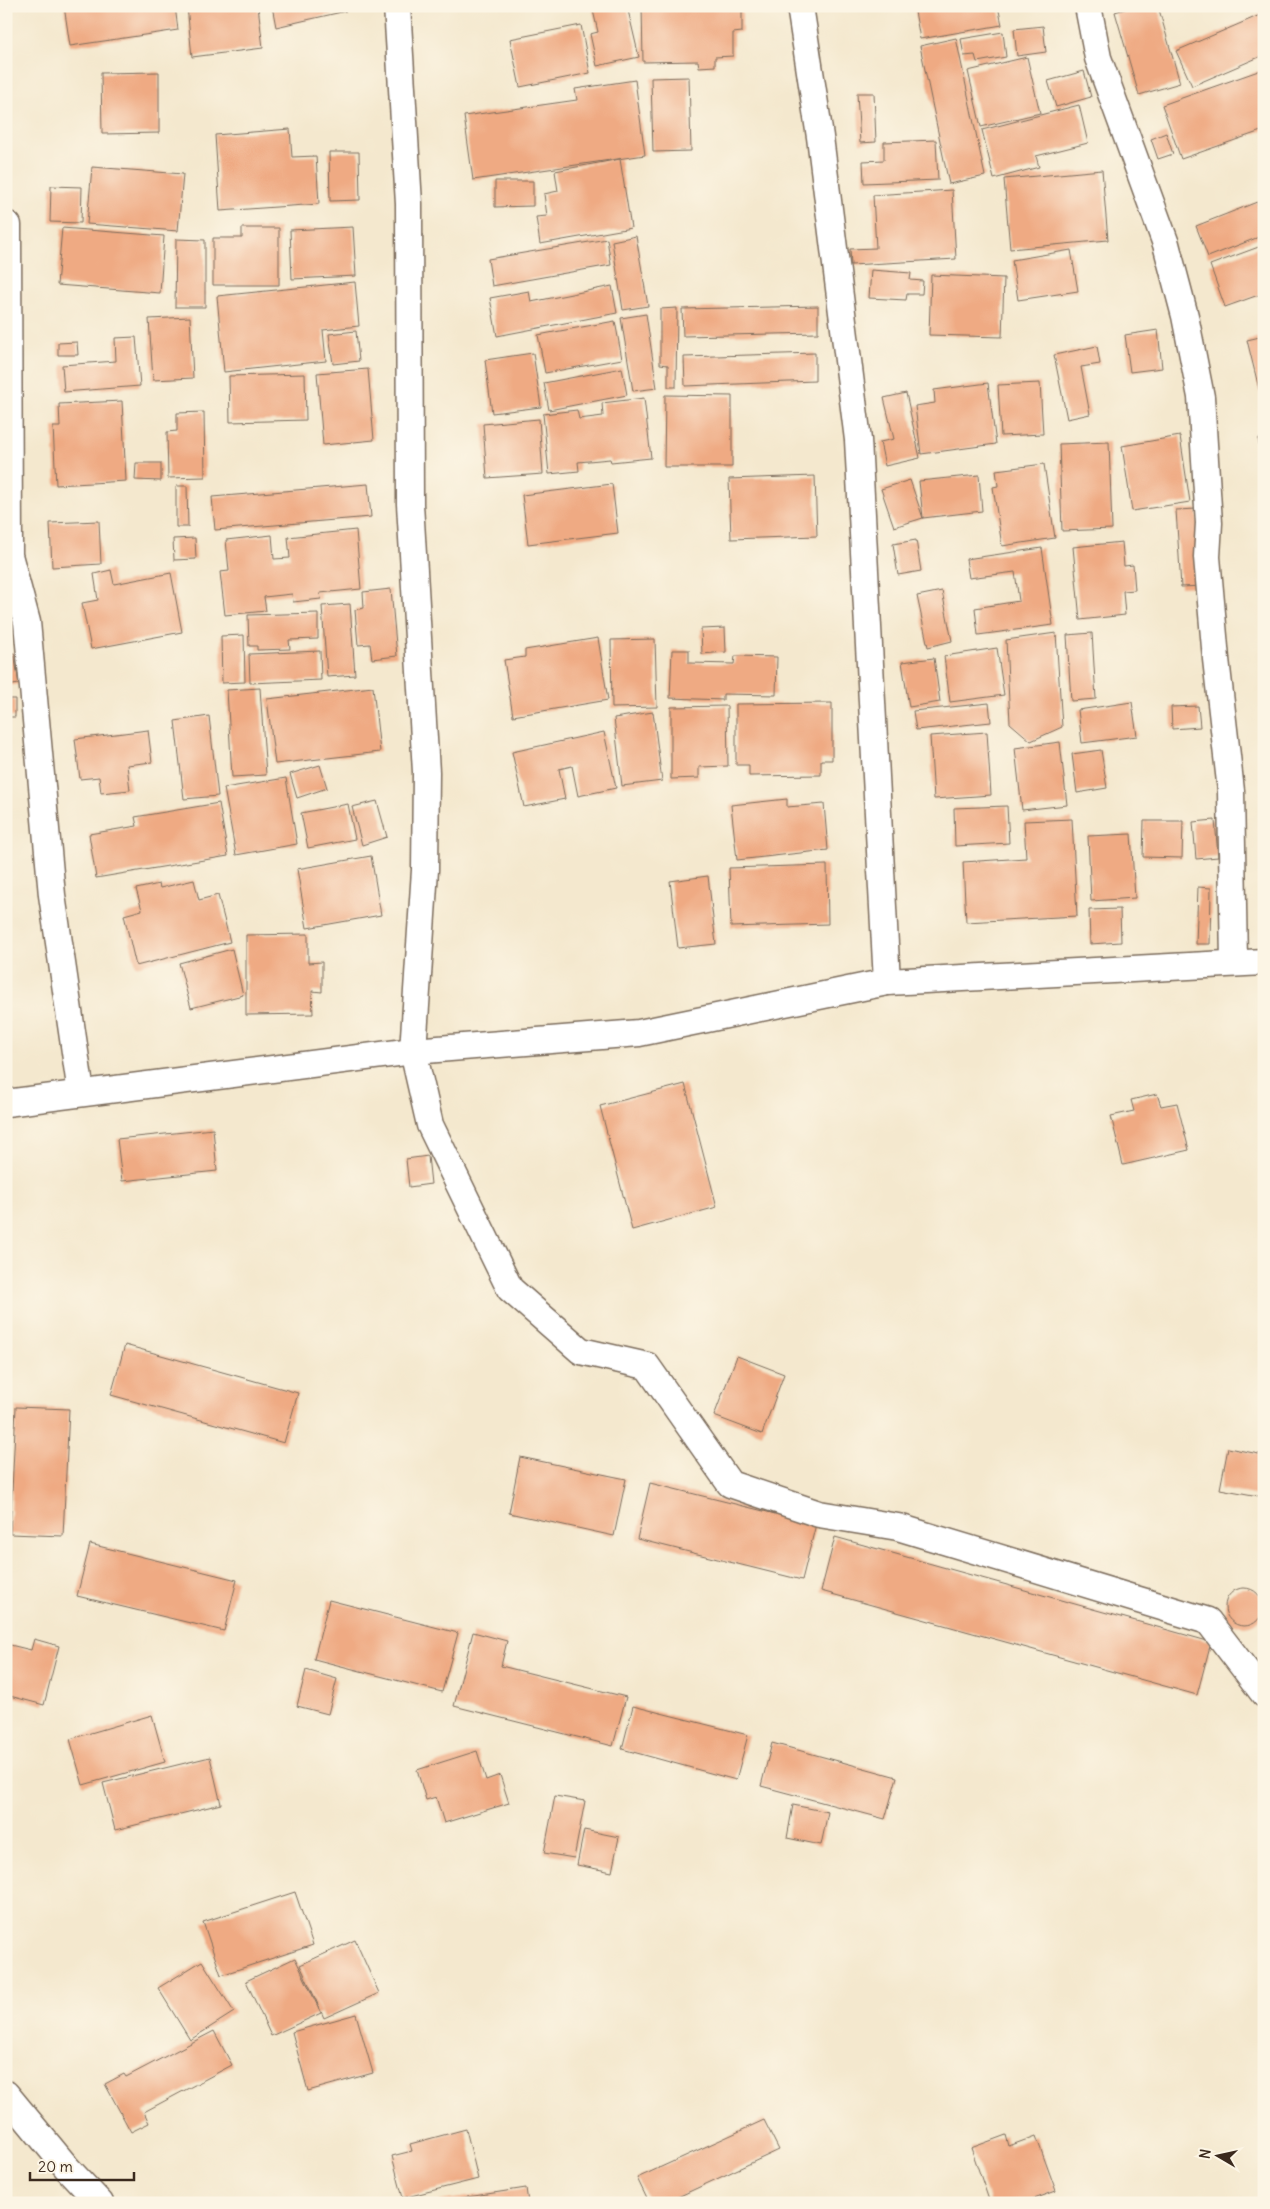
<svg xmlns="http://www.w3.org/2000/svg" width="1270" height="2209" font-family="Delius,sans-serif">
<rect width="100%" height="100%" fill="#fcf5e5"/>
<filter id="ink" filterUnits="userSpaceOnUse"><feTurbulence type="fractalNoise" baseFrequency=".02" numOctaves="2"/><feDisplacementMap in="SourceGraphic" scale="10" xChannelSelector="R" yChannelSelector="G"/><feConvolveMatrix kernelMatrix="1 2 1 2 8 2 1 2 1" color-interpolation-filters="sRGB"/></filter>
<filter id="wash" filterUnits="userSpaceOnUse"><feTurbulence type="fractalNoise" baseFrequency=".0096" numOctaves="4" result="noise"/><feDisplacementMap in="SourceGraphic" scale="20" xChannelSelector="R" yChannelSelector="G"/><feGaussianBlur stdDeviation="1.12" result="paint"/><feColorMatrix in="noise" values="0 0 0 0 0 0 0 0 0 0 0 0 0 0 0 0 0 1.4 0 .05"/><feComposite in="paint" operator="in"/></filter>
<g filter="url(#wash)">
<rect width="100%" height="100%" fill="#f4e8ce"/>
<g id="blocks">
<g fill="#efaa83">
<polygon points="64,6 175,6 178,30 70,46"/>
<polygon points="187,6 258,6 263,48 192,57"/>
<polygon points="272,6 345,6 346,11 276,27"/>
<polygon points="592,6 627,6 639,57 597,66 590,34 598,32"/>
<polygon points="642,6 742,6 742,32 733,33 733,56 715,57 715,66 699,67 698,61 643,62"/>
<polygon points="914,6 998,6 1002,25 920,39"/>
<polygon points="1134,6 1158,6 1180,83 1139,95 1115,12"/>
<polygon points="1260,15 1264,23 1264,55 1192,86 1176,51"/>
<polygon points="581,25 590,73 520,87 510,39"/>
<polygon points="1043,26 1046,52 1017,56 1014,29"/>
<polygon points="1003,32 1006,57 977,62 975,55 964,56 961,39"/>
<polygon points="956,38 985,176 949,184 920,46"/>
<polygon points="1027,57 1040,113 981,127 968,71"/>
<polygon points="1264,69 1264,130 1181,159 1162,105"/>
<polygon points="1084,71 1091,97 1056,107 1048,81"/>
<polygon points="159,72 159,133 102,134 101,73"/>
<polygon points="689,77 691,151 653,152 651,78"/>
<polygon points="635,80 645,155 473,180 464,116 577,100 575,89"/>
<polygon points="857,93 874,93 876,142 860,143"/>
<polygon points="1079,105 1088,143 1036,156 1039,167 994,179 982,130"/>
<polygon points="290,129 292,157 316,156 319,204 220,211 215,135"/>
<polygon points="1166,133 1173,154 1158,159 1151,139"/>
<polygon points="936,140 938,180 864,183 863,161 884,160 884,142"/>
<polygon points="329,152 359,152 360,200 330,201"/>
<polygon points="620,159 631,228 540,244 536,217 547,216 544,194 558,191 555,171"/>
<polygon points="92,167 183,174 178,231 87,224"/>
<polygon points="1102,170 1108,240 1010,249 1004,179"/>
<polygon points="495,181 533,181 533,206 495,207"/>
<polygon points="51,186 82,187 81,223 50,222"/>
<polygon points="952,190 956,259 851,265 850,249 876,248 873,195"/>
<polygon points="1257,202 1264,219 1264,235 1208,257 1196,226"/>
<polygon points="353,227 356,276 292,279 290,230"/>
<polygon points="62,228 164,236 160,293 57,285"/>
<polygon points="242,228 279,228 279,285 213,285 213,238 242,238"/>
<polygon points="636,236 648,306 623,310 612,241"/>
<polygon points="176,239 205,240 205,307 175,307"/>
<polygon points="607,239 611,265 492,286 488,259"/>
<polygon points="1264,245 1264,293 1225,307 1210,265"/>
<polygon points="1071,250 1078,291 1018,300 1012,260"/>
<polygon points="871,270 911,273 910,280 923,281 922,294 907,294 906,300 869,298"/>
<polygon points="931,275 1004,278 1002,337 929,335"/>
<polygon points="355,282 359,326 323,330 326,361 224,372 217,296"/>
<polygon points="612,286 617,313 497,336 490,298 529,291 531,302"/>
<polygon points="818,306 818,333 683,336 682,309"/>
<polygon points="677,308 676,387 668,387 668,365 660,364 660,309"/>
<polygon points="646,314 657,388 633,391 621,318"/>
<polygon points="190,317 193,378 153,380 149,319"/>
<polygon points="615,321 622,359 545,373 538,335"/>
<polygon points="1158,330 1162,368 1130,372 1125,335"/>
<polygon points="356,331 359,361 333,364 329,334"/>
<polygon points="1264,336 1264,405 1263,405 1247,340"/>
<polygon points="136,337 140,386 64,392 62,365 116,361 115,338"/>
<polygon points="77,342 78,355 58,355 58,343"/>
<polygon points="1097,346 1100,364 1081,367 1090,414 1067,419 1054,355"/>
<polygon points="533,353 541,407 492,413 485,360"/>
<polygon points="815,353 815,381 685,386 684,357"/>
<polygon points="622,368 627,395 549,410 544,383"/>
<polygon points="368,369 374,440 323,445 317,373"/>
<polygon points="305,374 306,420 230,422 229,376"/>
<polygon points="988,383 996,444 921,454 915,406 935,403 934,390"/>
<polygon points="1040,383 1043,434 1001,436 998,385"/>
<polygon points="906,393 920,458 885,466 880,442 894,439 884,398"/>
<polygon points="665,395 732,396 732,467 664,467"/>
<polygon points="644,398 651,458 611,462 610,459 578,462 579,471 549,474 543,414 577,410 579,419 603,416 602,403"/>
<polygon points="122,401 126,481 56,485 53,427 60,427 59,404"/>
<polygon points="204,412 205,477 168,478 167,432 177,431 177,413"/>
<polygon points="539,419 543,474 487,478 483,424"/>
<polygon points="1180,436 1190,502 1132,511 1122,446"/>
<polygon points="1264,437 1264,466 1263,467 1258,439"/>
<polygon points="1109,442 1112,529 1062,531 1059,444"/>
<polygon points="136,463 161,463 161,481 135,480"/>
<polygon points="1044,464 1055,538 1002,546 993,487 998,486 996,470"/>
<polygon points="979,475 982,511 923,518 894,527 881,489 910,480 923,518 919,481"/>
<polygon points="815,476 817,536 731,539 729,479"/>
<polygon points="368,484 371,517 215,530 212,497"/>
<polygon points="612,484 618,533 528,544 522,495"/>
<polygon points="176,486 187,486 188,527 176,527"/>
<polygon points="1197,509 1202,586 1181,587 1176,510"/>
<polygon points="99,521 101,564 52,567 50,523"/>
<polygon points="356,530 361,589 320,593 321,599 293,602 292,594 264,597 266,611 225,615 220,572 229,571 226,540 272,535 274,559 290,558 288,537"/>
<polygon points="195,538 196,559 174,560 173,539"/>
<polygon points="916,540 921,571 898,575 893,544"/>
<polygon points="1122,542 1124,566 1133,565 1135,590 1123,591 1125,615 1080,620 1073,547"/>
<polygon points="1042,548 1053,625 978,635 975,608 1019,601 1015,572 969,578 966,559"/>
<polygon points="111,570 114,584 171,573 182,632 91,649 82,603 98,600 94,574"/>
<polygon points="391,589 397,656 372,659 370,644 358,645 355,610 364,608 363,592"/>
<polygon points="942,591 952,641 928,647 917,596"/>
<polygon points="350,604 355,675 327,677 322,606"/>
<polygon points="318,613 318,639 289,640 290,649 257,650 257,646 249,646 248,615"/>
<polygon points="725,628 726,652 702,654 701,629"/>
<polygon points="1056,633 1062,727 1031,741 1010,723 1006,640"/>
<polygon points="1092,633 1096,699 1071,701 1067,635"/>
<polygon points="244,635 245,682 222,683 221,636"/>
<polygon points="598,638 608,700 513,716 504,660 525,657 525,650"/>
<polygon points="655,639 657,707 612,708 611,640"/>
<polygon points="997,648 1004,695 950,702 944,656"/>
<polygon points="672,650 689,650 689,663 734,664 735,656 777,657 776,695 723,694 723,700 670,698"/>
<polygon points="320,651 321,680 250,683 249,654"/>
<polygon points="14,653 19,684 6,686 6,654"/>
<polygon points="934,658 940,702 909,707 902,662"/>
<polygon points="373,687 380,752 275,764 267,699"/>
<polygon points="260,688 266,775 232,777 227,690"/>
<rect x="6" y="699" width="9" height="18"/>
<polygon points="1132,702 1137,736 1082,743 1078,710"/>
<polygon points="832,703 832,760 821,760 821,775 749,776 749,765 736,765 736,704"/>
<polygon points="989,703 991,722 916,730 913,711"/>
<polygon points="727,706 728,766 699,767 699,778 671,779 671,707"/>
<polygon points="1198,706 1200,727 1172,729 1171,707"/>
<polygon points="653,712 662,781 622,786 614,718"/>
<polygon points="209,716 218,796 184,799 175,721"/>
<polygon points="148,730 152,762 127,765 130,790 101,793 99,777 80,779 75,739"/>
<polygon points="604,732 616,788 578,796 572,766 559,769 565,799 524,807 512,752"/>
<polygon points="987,732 991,795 934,799 930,736"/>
<polygon points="1060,742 1067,805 1022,810 1015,748"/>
<polygon points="1101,750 1107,788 1077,793 1072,754"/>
<polygon points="320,765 327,788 297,798 290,774"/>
<polygon points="286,778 297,844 236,855 224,788"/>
<polygon points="787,799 787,807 824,804 828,850 737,860 731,805"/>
<polygon points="377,801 387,837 362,845 352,807"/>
<polygon points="219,803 228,856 96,878 89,834 137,826 135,817"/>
<polygon points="348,804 355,839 308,848 301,813"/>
<polygon points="1007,806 1009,843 955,846 954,808"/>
<polygon points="1072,819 1077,916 966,922 963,862 1026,858 1024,821"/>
<polygon points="1215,820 1218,857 1196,859 1193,822"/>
<polygon points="1144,821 1183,821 1182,858 1143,857"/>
<polygon points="1131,834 1135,898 1091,901 1088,836"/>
<polygon points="371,856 381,915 307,928 297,869"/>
<polygon points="827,865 828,924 731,927 729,868"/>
<polygon points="708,876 716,944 678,948 670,881"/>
<polygon points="194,880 199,900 218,895 230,942 136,966 124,915 142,910 136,889 159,884 160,888"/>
<polygon points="1198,887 1211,888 1210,944 1196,944"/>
<polygon points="1120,909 1121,942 1090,944 1089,910"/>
<polygon points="308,934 308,963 322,962 322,992 312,991 313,1014 246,1015 246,935"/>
<polygon points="232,949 243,995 191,1008 179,963"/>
<polygon points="685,1084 717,1207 632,1230 600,1106"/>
<polygon points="1157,1094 1161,1106 1177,1103 1189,1150 1123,1165 1111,1116 1134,1111 1131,1100"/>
<polygon points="213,1129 217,1171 122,1181 117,1139"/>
<polygon points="428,1156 431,1184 409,1187 406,1159"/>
<polygon points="125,1345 298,1393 284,1443 111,1395"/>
<polygon points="737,1356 784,1374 762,1434 714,1416"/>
<polygon points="16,1407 69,1409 63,1536 10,1534"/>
<polygon points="1228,1448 1264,1455 1264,1497 1220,1489"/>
<polygon points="520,1457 626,1479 614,1536 509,1513"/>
<polygon points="650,1483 816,1524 802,1580 637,1539"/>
<polygon points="835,1537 1211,1642 1197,1695 821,1591"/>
<polygon points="90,1544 237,1580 224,1631 77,1596"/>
<circle cx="1244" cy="1607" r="19"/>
<polygon points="329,1600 458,1633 442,1692 314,1659"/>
<polygon points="473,1632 507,1641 501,1666 626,1697 613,1746 454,1706"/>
<polygon points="34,1639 59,1646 44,1705 6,1695 6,1644 31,1650"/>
<polygon points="306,1670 337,1679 328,1714 297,1706"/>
<polygon points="633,1706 748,1735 736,1780 622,1749"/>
<polygon points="152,1715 165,1762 83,1785 70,1739"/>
<polygon points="772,1743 897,1777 885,1819 761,1786"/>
<polygon points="477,1751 486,1780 500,1775 509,1803 444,1823 436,1797 426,1800 417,1770"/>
<polygon points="210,1757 221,1804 115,1830 103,1783"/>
<polygon points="555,1796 585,1801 574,1858 544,1853"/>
<polygon points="793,1805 828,1812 821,1845 787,1838"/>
<polygon points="584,1830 619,1837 612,1872 577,1865"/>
<polygon points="295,1892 313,1945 221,1975 203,1922"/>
<polygon points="355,1940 379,1993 324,2018 300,1965"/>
<polygon points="295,1958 321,2013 271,2036 246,1981"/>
<polygon points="202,1961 234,2012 190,2040 158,1988"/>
<polygon points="356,2014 373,2073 308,2091 292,2032"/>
<polygon points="214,2031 232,2065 144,2112 149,2123 131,2132 105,2084 124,2074 126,2077"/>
<polygon points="764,2120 779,2150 665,2203 649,2203 637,2178"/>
<polygon points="466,2129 478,2179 403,2198 392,2156 412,2151 410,2144"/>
<polygon points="1006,2135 1009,2146 1036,2136 1056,2191 1023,2203 990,2203 971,2148"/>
<polygon points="526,2188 528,2203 435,2203 435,2202"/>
</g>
</g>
</g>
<g filter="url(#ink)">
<use href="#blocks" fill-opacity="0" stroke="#7c6c5c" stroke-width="1"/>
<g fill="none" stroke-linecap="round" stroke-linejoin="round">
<g stroke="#7c6c5c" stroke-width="29">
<g id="street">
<polyline points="397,6 409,204 410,504 426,772 425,870 413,1051 430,1125 510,1289 581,1351 647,1366 730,1484 819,1514 898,1527 1208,1621 1264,1694"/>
<polyline points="800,6 820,137 858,440 887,982"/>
<polyline points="1088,6 1098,58 1166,244 1185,316 1201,397 1209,523 1207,557 1216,659 1231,791 1234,962"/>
<polyline points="8,225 9,555 27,622 52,895 81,1093"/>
<polyline points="6,1103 413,1051 639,1033 887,982 1264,962"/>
<polyline points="6,2094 68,2169 100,2203"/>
</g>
</g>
<use href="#street" stroke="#fff" stroke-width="26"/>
</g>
</g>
<rect width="1270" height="2209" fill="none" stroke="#fcf5e5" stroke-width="25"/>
<g transform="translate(1218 2156) rotate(279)" stroke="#fcf5e5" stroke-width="4" paint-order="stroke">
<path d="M0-4L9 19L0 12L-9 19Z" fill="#3b2a1e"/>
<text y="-8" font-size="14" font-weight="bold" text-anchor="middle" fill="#3b2a1e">N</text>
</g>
<path d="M30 2172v8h104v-8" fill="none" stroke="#3b2a1e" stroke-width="2.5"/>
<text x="38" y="2172" font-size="15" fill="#3b2a1e" stroke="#fcf5e5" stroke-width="4" paint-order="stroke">20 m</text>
</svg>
